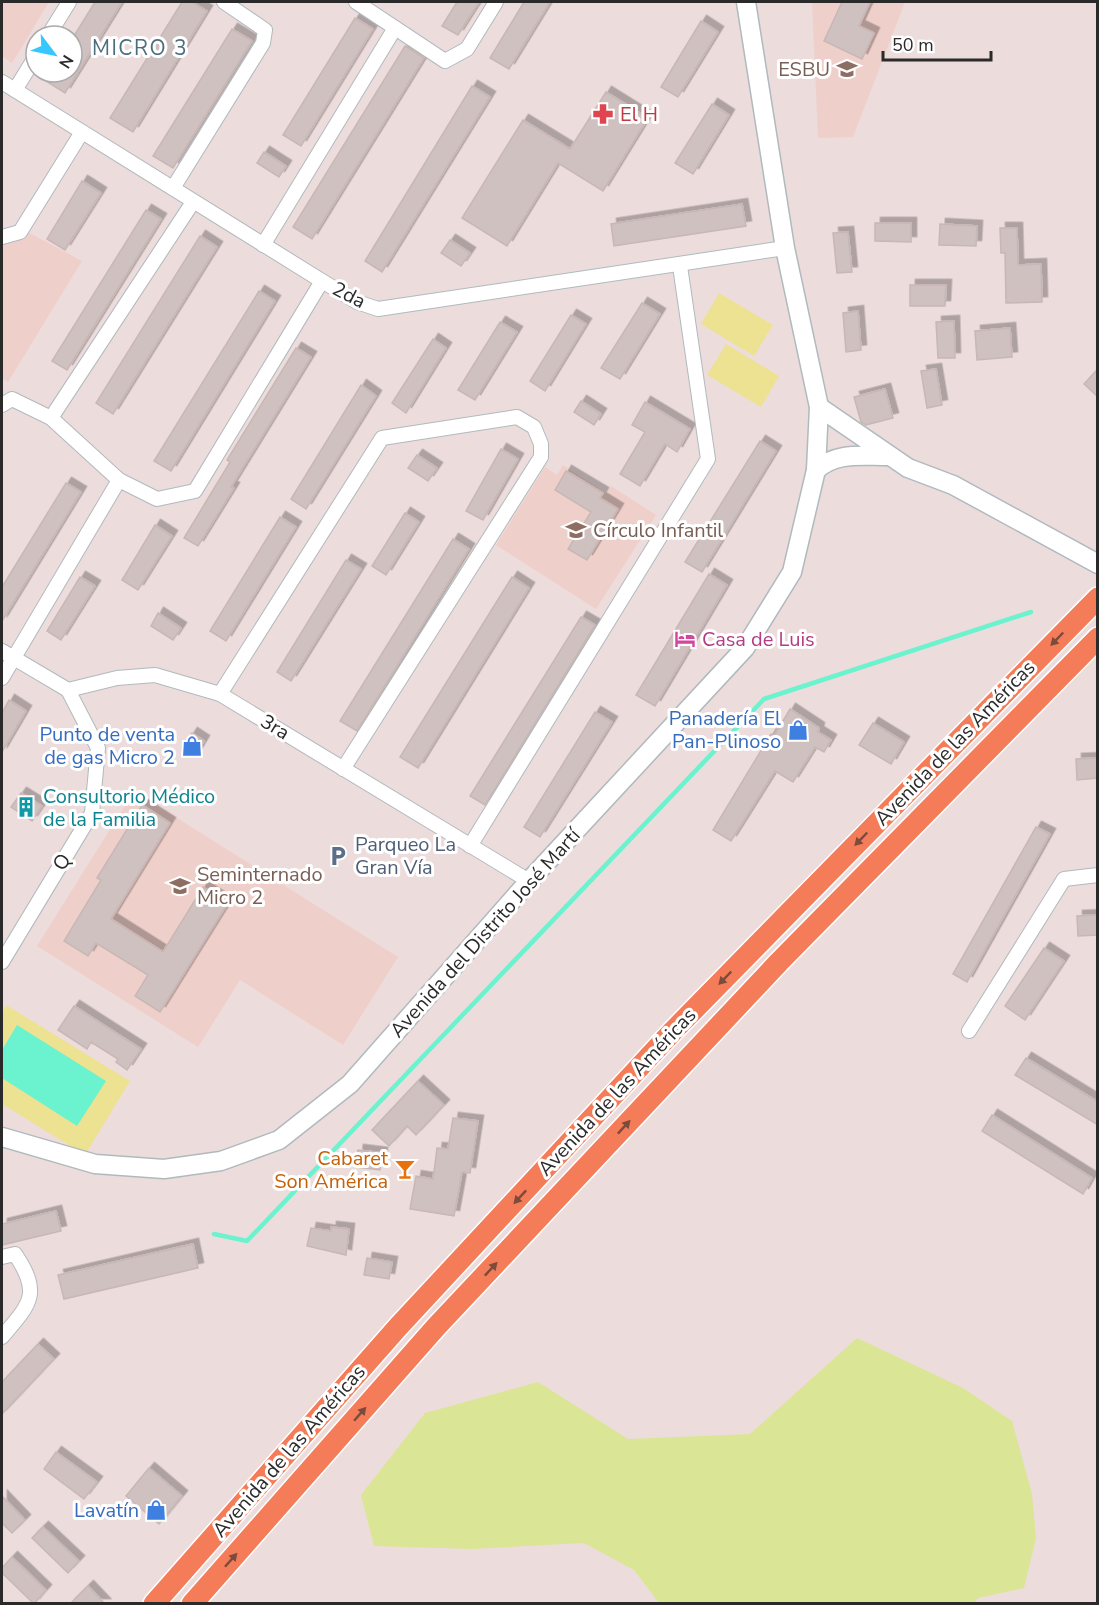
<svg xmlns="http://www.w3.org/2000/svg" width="1099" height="1605" font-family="'Nunito Sans',sans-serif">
<defs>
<filter id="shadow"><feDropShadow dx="5.5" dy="-5.5" stdDeviation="0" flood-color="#0004"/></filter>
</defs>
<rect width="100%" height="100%" fill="#eddcdc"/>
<g fill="#efcfca">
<polygon points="2,2 49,2 12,63 2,56"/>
<polygon points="812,2 905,2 853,137 818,138"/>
<polygon points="24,230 82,261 8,382 2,378 2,236"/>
<polygon points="563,465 606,493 611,486 656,515 596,609 496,545 545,467 557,475"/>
<polygon points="134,791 398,957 343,1045 240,980 198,1047 37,946"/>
</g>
<polygon fill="#dbe596" points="857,1338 963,1388 1012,1421 1032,1494 1036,1538 1024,1588 978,1598 974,1604 659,1603 634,1570 584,1543 472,1549 374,1546 361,1495 425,1413 538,1382 628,1439 750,1434"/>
<g fill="#ede291">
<polygon points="719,293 773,325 754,356 701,324"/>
<polygon points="726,344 779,376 761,407 707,375"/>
<polygon points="6,1005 130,1081 85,1155 2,1104 2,1013"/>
</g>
<polygon fill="#6bf2ce" points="17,1025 106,1081 77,1126 2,1078 2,1050"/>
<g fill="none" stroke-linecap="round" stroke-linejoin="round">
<polyline stroke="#6bf2ce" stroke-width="4.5" points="214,1234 247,1241 764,699 1031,612"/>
</g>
<g fill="#cec1c0" stroke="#c8b7b5" stroke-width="1.5" filter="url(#shadow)">
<polygon points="95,2 122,2 65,93 46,81 52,72 72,72 72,39"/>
<polygon points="182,2 192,2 207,11 133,132 110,118"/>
<polygon points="457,2 479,2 458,35 442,26"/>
<polygon points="524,2 550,2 509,69 490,58"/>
<polygon points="842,2 870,2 859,26 874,33 862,59 824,41"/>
<polygon points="355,18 373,29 301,146 283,135"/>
<polygon points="701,21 718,32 678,97 661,87"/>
<polygon points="232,29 252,41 173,168 153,156"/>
<polygon points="405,46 424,58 312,239 293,227"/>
<polygon points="472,86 490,97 382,272 365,261"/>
<polygon points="606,92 648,118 603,191 558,163 507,246 462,218 523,120 570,149"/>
<polygon points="712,104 729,115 693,174 675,163"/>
<polygon points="264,152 286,166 279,177 257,163"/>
<polygon points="82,181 101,193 65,250 47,239"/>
<polygon points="742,204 746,226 614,246 611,224"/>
<polygon points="146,210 161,219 67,370 52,361"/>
<polygon points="875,223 911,223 911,242 875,241"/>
<polygon points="940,224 977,226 976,246 939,245"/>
<polygon points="1000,228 1017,228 1018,265 1041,264 1042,302 1006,303 1005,253 1001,253"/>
<polygon points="848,232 852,272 837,273 833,233"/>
<polygon points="200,236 217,247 113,414 96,403"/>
<polygon points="450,240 470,253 461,266 441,253"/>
<polygon points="910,285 946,285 945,306 910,306"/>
<polygon points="259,291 275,301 171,471 154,461"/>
<polygon points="642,303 660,314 620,379 601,368"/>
<polygon points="858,311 861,350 846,352 843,313"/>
<polygon points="571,315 586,324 545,391 530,381"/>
<polygon points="954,321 955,358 938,358 936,322"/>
<polygon points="500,322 517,332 475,400 458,390"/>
<polygon points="1010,328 1012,357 977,360 975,331"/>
<polygon points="433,339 446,348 406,413 392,403"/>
<polygon points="296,348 311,357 231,487 234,488 198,546 184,538 230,462 227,460"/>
<polygon points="936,369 942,405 927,408 921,371"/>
<polygon points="1098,369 1098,397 1084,384"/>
<polygon points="361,385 376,396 306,509 291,499"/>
<polygon points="885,389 893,418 866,425 861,422 854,397"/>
<polygon points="581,401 601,414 594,425 574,412"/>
<polygon points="645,402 690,429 677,452 665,444 640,486 620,474 645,432 632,425"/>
<polygon points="760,441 776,451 702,572 685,562"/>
<polygon points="501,449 518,459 483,520 466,511"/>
<polygon points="417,455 437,468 428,481 408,468"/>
<polygon points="566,471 603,493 600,498 618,509 587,560 568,549 591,512 555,490"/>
<polygon points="66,483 81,492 2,621 2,587"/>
<polygon points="405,513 419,522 386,575 372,566"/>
<polygon points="280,517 296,527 226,641 210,631"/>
<polygon points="155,525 172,536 138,590 122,580"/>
<polygon points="453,539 469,549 357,731 340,721"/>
<polygon points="346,560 361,569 291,681 277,672"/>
<polygon points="709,574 727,585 655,706 636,695"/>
<polygon points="80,577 95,586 61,640 47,631"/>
<polygon points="512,577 529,588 418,768 400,757"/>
<polygon points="158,613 181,628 173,640 151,626"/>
<polygon points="581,617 595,625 485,805 470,796"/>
<polygon points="9,700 26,711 2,752 2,713"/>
<polygon points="790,709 819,728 818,732 831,740 824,752 815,747 793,782 775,771 731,841 713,830 771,734 774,736"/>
<polygon points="595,712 612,722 540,837 524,827"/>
<polygon points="873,723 904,742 891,764 859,745"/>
<polygon points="192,733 204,741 195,756 182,748"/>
<polygon points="1098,758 1098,778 1077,780 1076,759"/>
<polygon points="21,793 42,806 32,821 11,807"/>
<polygon points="142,805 170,823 111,919 163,952 203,887 228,903 160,1012 135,996 148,975 96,943 88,956 64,941 101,880 97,878"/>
<polygon points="1036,827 1050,834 967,982 953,974"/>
<polygon points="1098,915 1098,935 1078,936 1077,916"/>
<polygon points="1044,948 1064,961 1025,1020 1005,1006"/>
<polygon points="74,1006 141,1049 127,1070 116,1062 118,1059 91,1042 87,1049 58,1030"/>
<polygon points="1026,1058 1098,1102 1098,1125 1015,1075"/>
<polygon points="418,1081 444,1105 416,1135 407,1126 389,1146 372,1130"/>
<polygon points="992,1115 1092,1178 1083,1194 982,1131"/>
<polygon points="453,1118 478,1121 470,1173 462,1172 454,1216 410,1209 416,1176 433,1179 437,1148 448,1149"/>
<polygon points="358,1150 382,1153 380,1170 356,1167"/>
<polygon points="56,1211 61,1231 2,1245 2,1224"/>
<polygon points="331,1227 349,1229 346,1255 307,1246 311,1228 331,1231"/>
<polygon points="193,1244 198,1268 64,1299 58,1275"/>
<polygon points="367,1258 392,1262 389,1279 364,1275"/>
<polygon points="38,1344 54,1359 2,1414 2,1382"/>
<polygon points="56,1452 97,1482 84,1499 44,1469"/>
<polygon points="149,1468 182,1496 159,1524 126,1496"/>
<polygon points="2,1496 25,1520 12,1533 2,1523"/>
<polygon points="43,1527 79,1561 68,1573 32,1538"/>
<polygon points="12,1557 46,1590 34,1604 2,1573 2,1568"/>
<polygon points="88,1586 105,1604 70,1604"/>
</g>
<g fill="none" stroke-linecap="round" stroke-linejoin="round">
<g stroke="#b0babe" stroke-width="16">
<g id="minor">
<polyline points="356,2 445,61 467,49 496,2"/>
<polyline points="48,36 69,2"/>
<polyline points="2,82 322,281 357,302 378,309 785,248"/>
<polyline points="15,90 36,56"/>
<polyline points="173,188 263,43 265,30 224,2"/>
<polyline points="2,237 20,232 82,132"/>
<polyline points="263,245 395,28"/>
<polyline points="2,405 12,399 51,418 119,480 157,499 195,491 322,281"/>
<polyline points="51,418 193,202"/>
<polyline points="2,651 68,690 117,678 155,675 220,694 529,881"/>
<polyline points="2,678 119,480"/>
<polyline points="220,694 382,438 517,417 534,427 541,444 541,457 343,769"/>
<polyline points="470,846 708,459 680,266"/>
<polyline points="2,962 92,813 98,748 68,690"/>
<polyline points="969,1031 1064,879 1098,875"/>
<path d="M 2,1257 L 15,1254 C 42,1294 30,1304 2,1337"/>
</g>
</g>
<g stroke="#b0babe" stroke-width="21">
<g id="secondary">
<polyline points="819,407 908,468 953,485 1098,564"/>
<path d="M 816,470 C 836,452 860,456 887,456"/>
<polyline points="2,1137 95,1164 164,1169 221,1161 279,1140 350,1084 529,881 745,648 792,572 816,470 819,407 785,248 746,2"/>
</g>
</g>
<g stroke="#fff" stroke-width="24">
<g id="primary">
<polyline points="154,1604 398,1327 673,1031 1098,598"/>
<polyline points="192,1604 436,1327 779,962 1098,638"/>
</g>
</g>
<use href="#minor" stroke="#fff" stroke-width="14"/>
<use href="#secondary" stroke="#fff" stroke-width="18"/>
<use href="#primary" stroke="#f57c58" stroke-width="21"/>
</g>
<defs><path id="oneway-solid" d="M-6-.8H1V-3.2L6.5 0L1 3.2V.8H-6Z" transform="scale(1.5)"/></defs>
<g fill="#7b4b3c">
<use href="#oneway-solid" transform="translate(1057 639) rotate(134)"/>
<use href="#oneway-solid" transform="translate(861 839) rotate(134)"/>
<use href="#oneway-solid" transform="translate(725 978) rotate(134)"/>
<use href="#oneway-solid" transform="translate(624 1127) rotate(-47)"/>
<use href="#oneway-solid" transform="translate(520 1197) rotate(133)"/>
<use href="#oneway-solid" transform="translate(491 1269) rotate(-47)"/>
<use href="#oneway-solid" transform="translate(360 1414) rotate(-49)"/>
<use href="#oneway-solid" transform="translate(231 1560) rotate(-48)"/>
</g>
<defs>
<g id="school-bare" transform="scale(1.62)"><path d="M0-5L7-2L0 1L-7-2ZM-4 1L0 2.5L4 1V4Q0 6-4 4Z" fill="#8d6e63" stroke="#fff" stroke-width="2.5" paint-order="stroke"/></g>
<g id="pharmacy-bare" transform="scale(1.62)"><path d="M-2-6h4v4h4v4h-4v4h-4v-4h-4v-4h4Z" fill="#e0444e" stroke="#fff" stroke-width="2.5" paint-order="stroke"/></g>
<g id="hotel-bare" transform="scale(1.62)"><path d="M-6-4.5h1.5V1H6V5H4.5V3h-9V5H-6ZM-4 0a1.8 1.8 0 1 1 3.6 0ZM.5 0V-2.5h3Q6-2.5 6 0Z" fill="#d1479c" stroke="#fff" stroke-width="2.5" paint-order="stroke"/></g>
<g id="shop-bare" transform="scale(1.62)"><path d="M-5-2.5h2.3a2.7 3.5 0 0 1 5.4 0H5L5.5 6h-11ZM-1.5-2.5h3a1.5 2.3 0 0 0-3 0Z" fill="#3f7fe0" stroke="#fff" stroke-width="2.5" paint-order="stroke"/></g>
<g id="building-bare" transform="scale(1.62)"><path d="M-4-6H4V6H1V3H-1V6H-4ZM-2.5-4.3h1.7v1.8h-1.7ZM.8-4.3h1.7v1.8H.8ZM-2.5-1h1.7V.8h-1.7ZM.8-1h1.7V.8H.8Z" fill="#0f9aa8" stroke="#fff" stroke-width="2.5" paint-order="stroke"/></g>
<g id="parking-bare" transform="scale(1.62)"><path d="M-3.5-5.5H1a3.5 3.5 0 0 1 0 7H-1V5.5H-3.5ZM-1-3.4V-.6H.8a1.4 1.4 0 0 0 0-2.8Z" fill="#5c6f8a" stroke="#fff" stroke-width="2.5" paint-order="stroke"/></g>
<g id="bar-bare" transform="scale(1.62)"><path d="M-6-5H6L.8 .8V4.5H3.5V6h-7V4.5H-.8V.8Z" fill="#e8710a" stroke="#fff" stroke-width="2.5" paint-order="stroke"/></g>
</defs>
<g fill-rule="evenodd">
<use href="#school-bare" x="847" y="69"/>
<use href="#pharmacy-bare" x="603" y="114"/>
<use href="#school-bare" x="576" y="530"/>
<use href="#hotel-bare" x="685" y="639"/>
<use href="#shop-bare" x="798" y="730"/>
<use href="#shop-bare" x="192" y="746"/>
<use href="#building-bare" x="26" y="807"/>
<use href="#parking-bare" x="338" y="856"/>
<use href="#school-bare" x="180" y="886"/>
<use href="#bar-bare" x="405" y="1169"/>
<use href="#shop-bare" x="156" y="1510"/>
</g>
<g text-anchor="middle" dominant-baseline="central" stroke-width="6" stroke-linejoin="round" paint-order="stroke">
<g font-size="20" fill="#785e54" stroke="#fff" text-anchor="start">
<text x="830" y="69" text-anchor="end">ESBU</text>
<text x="593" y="530">Círculo Infantil</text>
<text x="197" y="874">Seminternado<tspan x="197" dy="23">Micro 2</tspan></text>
</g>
<g font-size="20" fill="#be3a42" stroke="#fff" text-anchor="start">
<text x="620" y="114">El H</text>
</g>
<g font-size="20" fill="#2a2a2a" stroke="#fff">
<text transform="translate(349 295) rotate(27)">2da</text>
<text transform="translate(275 727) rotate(31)">3ra</text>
<text transform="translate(955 743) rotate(-46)">Avenida de las Américas</text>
<text transform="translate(62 862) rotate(-59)">Q</text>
<text transform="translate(485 933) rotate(-48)">Avenida del Distrito José Martí</text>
<text transform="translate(617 1092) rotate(-47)">Avenida de las Américas</text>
<text transform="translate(289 1451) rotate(-49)">Avenida de las Américas</text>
</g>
<g font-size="20" fill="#b23c85" stroke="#fff" text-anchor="start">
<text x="702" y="639">Casa de Luis</text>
</g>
<g font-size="20" fill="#366cbe" stroke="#fff" text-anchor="end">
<text x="781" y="718">Panadería El<tspan x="781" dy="23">Pan-Plinoso</tspan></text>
<text x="175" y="734">Punto de venta<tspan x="175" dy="23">de gas Micro 2</tspan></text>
<text x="139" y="1510">Lavatín</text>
</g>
<g font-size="20" fill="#0d838f" stroke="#fff" text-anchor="start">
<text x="43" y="796">Consultorio Médico<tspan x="43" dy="23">de la Familia</tspan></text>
</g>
<g font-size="20" fill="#4e5e75" stroke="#fff" text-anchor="start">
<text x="355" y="844">Parqueo La<tspan x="355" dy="23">Gran Vía</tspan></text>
</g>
<g font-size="20" fill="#c56008" stroke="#fff" text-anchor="end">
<text x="388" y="1158">Cabaret<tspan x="388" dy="23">Son América</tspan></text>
</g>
<g font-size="21" letter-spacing="1.5" fill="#496e7c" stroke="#fff">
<text x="140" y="48">MICRO 3</text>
</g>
</g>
<rect width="1099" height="1605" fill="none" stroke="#2a2a2a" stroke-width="6"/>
<g transform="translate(54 54) rotate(122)"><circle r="28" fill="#ffffff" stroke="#aaaaaa" stroke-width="1.5"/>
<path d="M0-4.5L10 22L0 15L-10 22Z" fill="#36c7ff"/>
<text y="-9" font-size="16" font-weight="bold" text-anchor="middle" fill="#2a2a2a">N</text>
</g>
<path d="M883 51v9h108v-9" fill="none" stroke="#2a2a2a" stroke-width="3"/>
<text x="892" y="51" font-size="18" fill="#2a2a2a" stroke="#ffffff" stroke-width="4.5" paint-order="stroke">50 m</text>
</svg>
